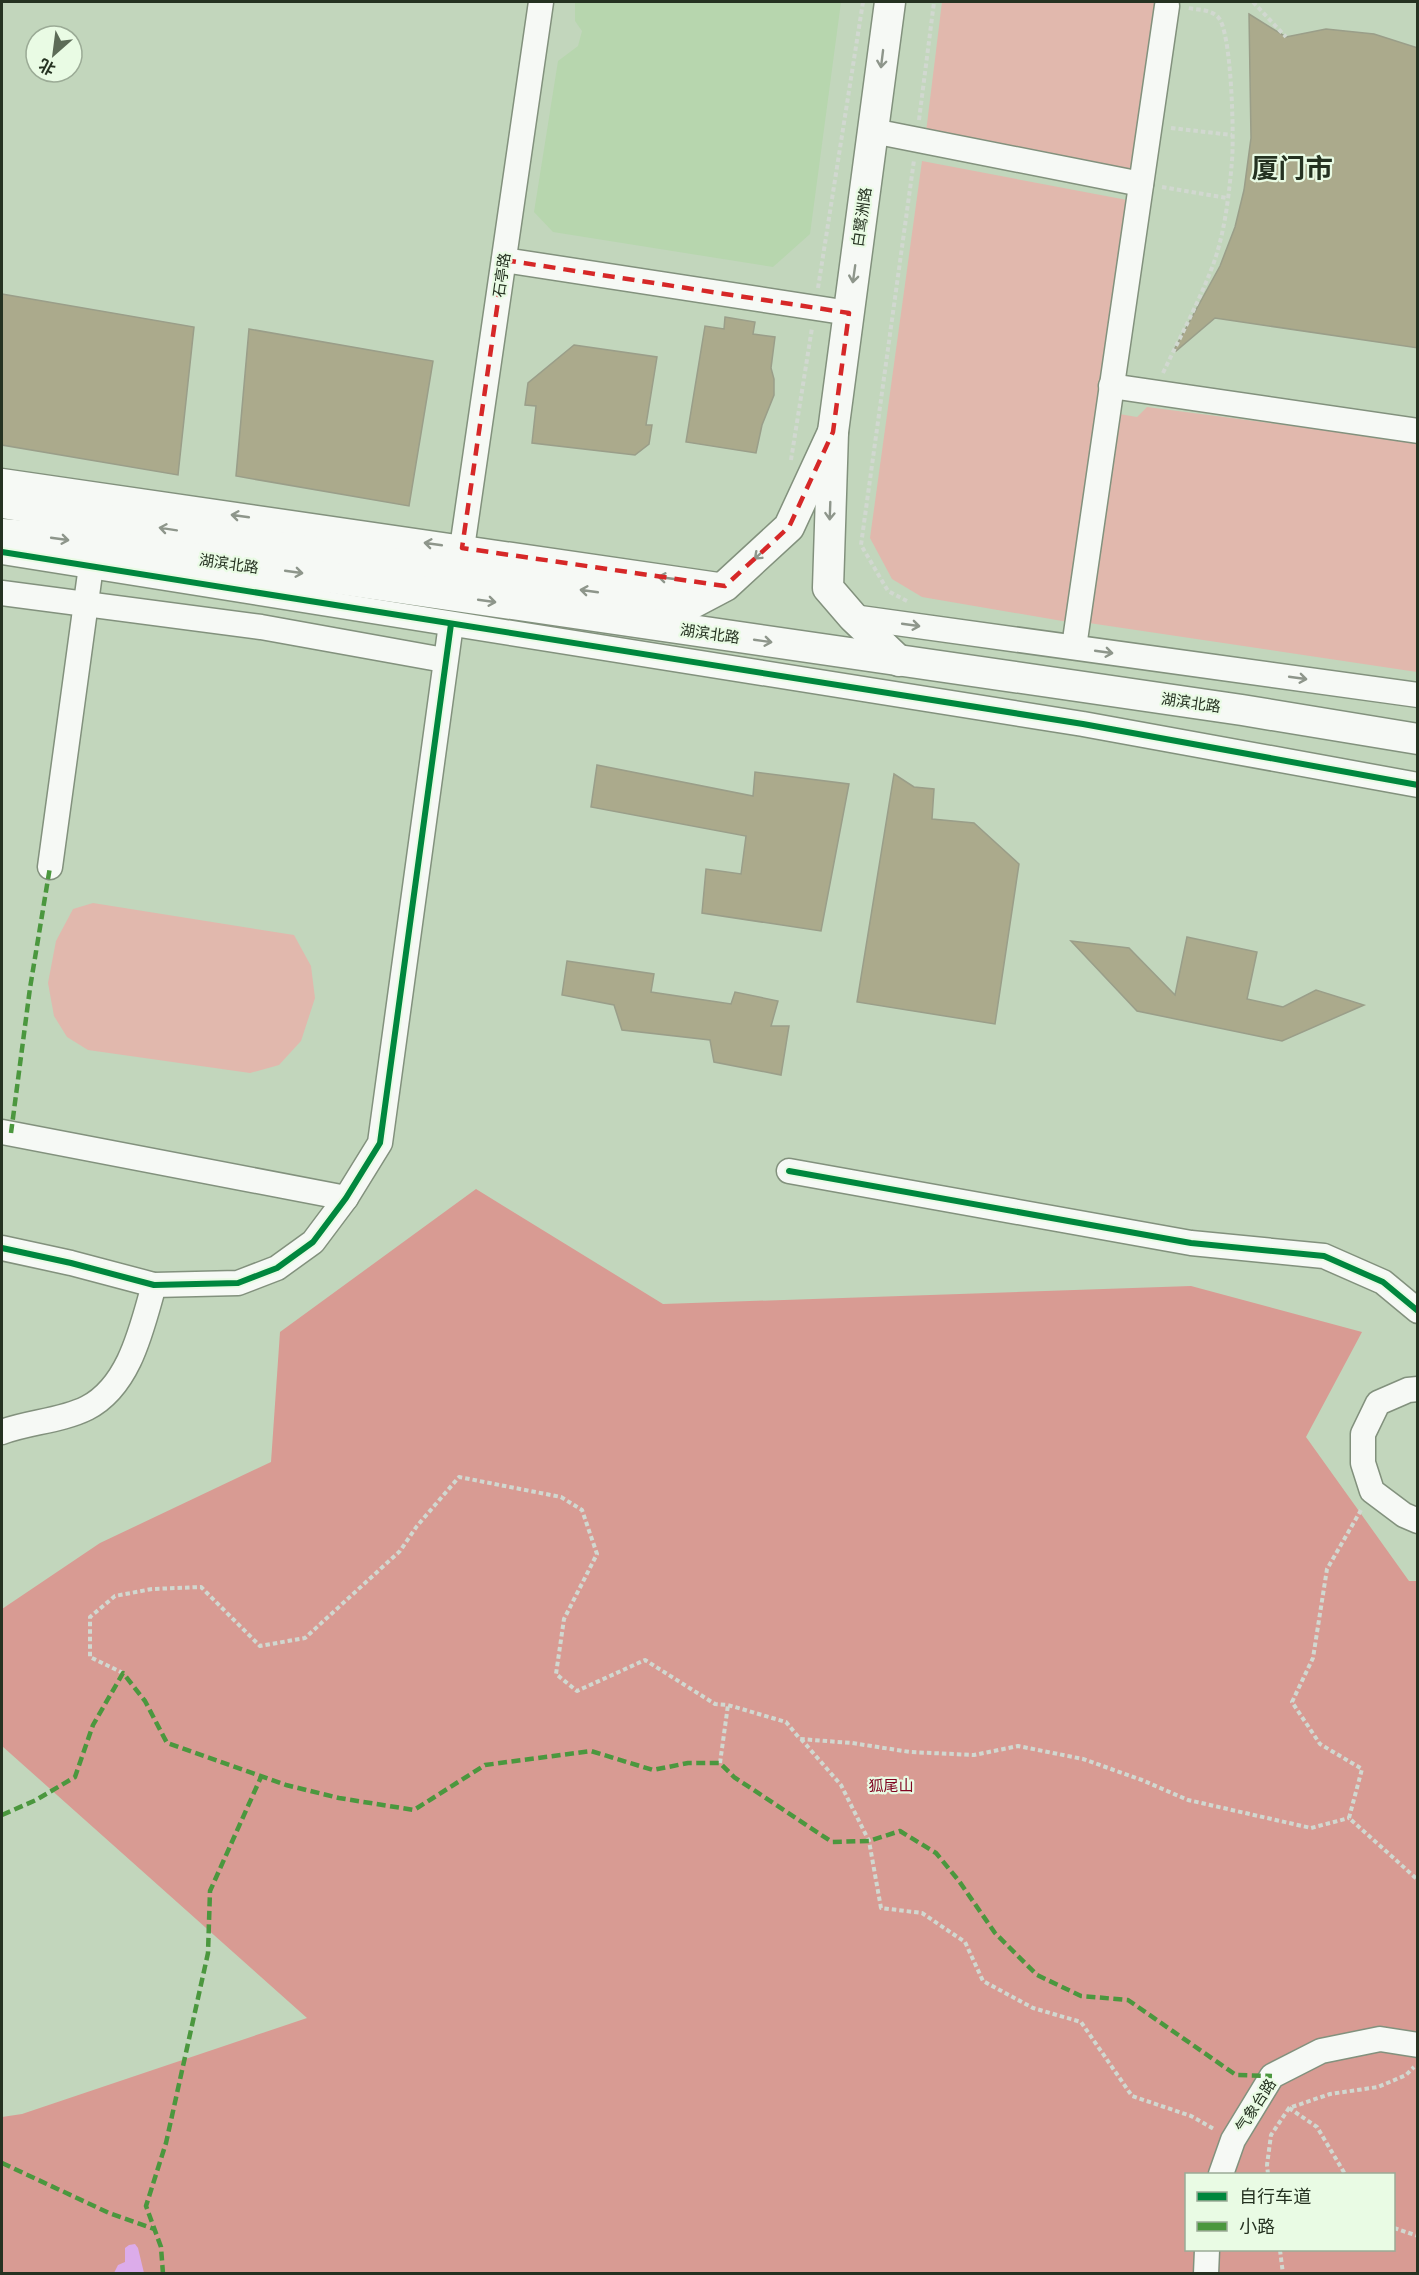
<svg xmlns="http://www.w3.org/2000/svg" width="1419" height="2275" font-family="Commissioner,'Noto Sans SC',sans-serif">
<rect width="100%" height="100%" fill="#c2d6bc"/>
<polygon fill="#b7d6ae" points="575,2 841,2 810,234 773,267 553,232 534,212 558,61 578,46 582,31 575,21"/>
<g fill="#e1b8ad">
<polygon points="942,2 1157,2 1133,172 926,132"/>
<polygon points="922,161 1127,200 1068,622 922,597 892,579 870,538"/>
<polygon points="1147,407 1417,442 1417,672 1089,623 1119,414 1137,417"/>
<polygon points="93,903 294,935 311,966 315,998 301,1041 279,1065 250,1073 88,1050 67,1037 54,1016 48,983 56,941 73,909"/>
</g>
<path fill="#d89b93" fill-rule="evenodd" d="M 476,1189 L 663,1304 L 1191,1286 L 1362,1332 L 1306,1437 L 1409,1581 L 1417,1581 L 1417,2273 L 2,2273 L 2,2117 L 22,2114 L 307,2018 L 2,1746 L 2,1609 L 100,1543 L 271,1462 L 280,1332 ZM 1186,2174 L 1394,2174 L 1394,2250 L 1186,2250 Z"/>
<polygon fill="#dcacea" points="135,2244 138,2248 144,2273 114,2273 118,2265 125,2262 125,2248 129,2245"/>
<g fill="#abaa8c" stroke="#9a9e89" stroke-width="1.5">
<polygon points="1249,14 1286,37 1326,29 1374,34 1418,48 1418,348 1215,318 1176,351 1174,350 1220,266 1235,227 1244,190 1251,138"/>
<polygon points="2,294 194,327 178,475 2,445"/>
<polygon points="725,317 755,322 753,334 775,337 771,368 774,379 774,395 762,425 756,453 686,442 705,326 724,329"/>
<polygon points="249,329 433,361 409,506 236,476"/>
<polygon points="574,345 657,357 646,425 652,425 649,444 635,455 532,443 536,406 525,405 528,383"/>
<polygon points="597,765 753,796 755,772 849,784 821,931 702,913 706,869 741,874 746,836 591,807"/>
<polygon points="894,774 914,787 934,789 932,819 974,823 1019,864 995,1024 857,1002"/>
<polygon points="1187,937 1257,952 1247,999 1283,1007 1316,990 1364,1005 1282,1041 1137,1011 1071,941 1129,948 1175,995"/>
<polygon points="567,961 654,974 651,992 731,1004 735,992 778,1001 771,1026 789,1026 781,1075 714,1062 710,1040 622,1030 614,1005 562,995"/>
</g>
<g fill="none" stroke-linecap="round" stroke-linejoin="round">
<g stroke="#82917d" stroke-width="27">
<g id="minor">
<polyline points="873,131 1141,184"/>
<polyline points="504,260 849,313"/>
<polyline points="1111,386 1418,431"/>
<polyline points="2,481 725,586"/>
<polyline points="462,548 541,2"/>
<polyline points="2,552 1083,724 1418,785"/>
<polyline points="2,593 261,627 444,660"/>
<polyline points="853,617 1418,695"/>
<polyline points="1074,647 1167,6"/>
<polyline points="50,867 91,566"/>
<polyline points="2,1132 346,1198"/>
<polyline points="789,1171 1191,1243 1324,1256 1383,1282 1418,1311"/>
<polyline points="2,1248 71,1263 154,1285 238,1283 277,1268 313,1242 346,1198 380,1143 451,624"/>
<polyline points="1418,1389 1408,1390 1378,1403 1363,1434 1363,1463 1372,1491 1404,1515 1418,1521"/>
<path d="M 2,1432 C 28,1422 61,1421 87,1408 C 130,1386 142,1327 154,1285"/>
<polyline points="1221,2174 1233,2140 1272,2076 1321,2051 1380,2039 1418,2045"/>
<polyline points="1206,2274 1207,2250"/>
</g>
</g>
<g stroke="#82917d" stroke-width="33">
<g id="major">
<polyline points="890,2 833,432 828,588 853,617 899,661"/>
<polyline points="2,503 251,543 689,605 725,586 789,527 833,432"/>
<polyline points="2,534 51,538 250,566 1242,710 1418,739"/>
</g>
</g>
<g stroke="#d1d8d0" stroke-width="4" stroke-dasharray="4.5 3" stroke-linecap="butt">
<polyline points="1253,2 1286,37"/>
<polyline points="919,120 934,2"/>
<polyline points="1171,128 1232,135"/>
<polyline points="1162,187 1227,198"/>
<polyline points="818,288 863,2"/>
<path d="M 1163,373 C 1180,337 1199,302 1213,265 C 1225,232 1229,195 1232,161 C 1234,138 1232,31 1218,17 C 1210,9 1198,10 1188,8"/>
<polyline points="791,460 812,328"/>
<polyline points="907,601 888,591 861,545 914,160"/>
<polyline points="1361,1510 1327,1569 1313,1658 1292,1702 1320,1744 1362,1769 1349,1818 1418,1880"/>
<polyline points="123,1673 90,1657 90,1617 115,1596 152,1589 201,1587 260,1646 305,1638 400,1551 417,1526 459,1477 561,1497 582,1510 597,1554 564,1619 556,1674 577,1691 645,1660 715,1704 728,1705 786,1722 800,1739 852,1743 910,1752 974,1755 1018,1746 1083,1759 1142,1780 1188,1800 1311,1828 1349,1818"/>
<polyline points="801,1739 841,1785 869,1841 881,1908 922,1913 965,1942 983,1981 1033,2008 1081,2022 1132,2096 1191,2116 1214,2129"/>
<polyline points="720,1763 728,1705"/>
<polyline points="1289,2108 1317,2127 1345,2174"/>
<polyline points="1268,2174 1267,2165 1271,2135 1289,2108 1330,2094 1378,2087 1406,2075 1414,2067"/>
<polyline points="1394,2228 1418,2236"/>
<polyline points="1280,2250 1283,2274"/>
</g>
<use href="#minor" stroke="#f6f9f5" stroke-width="24"/>
<use href="#major" stroke="#f6f9f5" stroke-width="30"/>
<g stroke="#4b973e" stroke-width="4.5" stroke-dasharray="9 4.5" stroke-linecap="butt">
<polyline points="11,1133 30,988 50,867"/>
<polyline points="2,1815 36,1800 75,1777 93,1725 123,1673 145,1701 167,1743 286,1785 339,1798 414,1810 485,1765 591,1751 653,1770 688,1763 720,1763 734,1777 832,1842 869,1841 900,1831 936,1853 959,1881 995,1933 1037,1975 1081,1996 1128,2000 1236,2075 1272,2076"/>
<polyline points="2,2163 109,2213 154,2229"/>
<polyline points="163,2274 161,2247 146,2206 166,2143 208,1953 210,1891 261,1777"/>
</g>
<g stroke="#e9fbe4" stroke-width="10">
<g id="cycleway">
<polyline points="2,552 1083,724 1418,785"/>
<polyline points="789,1171 1191,1243 1324,1256 1383,1282 1418,1311"/>
<polyline points="2,1248 71,1263 154,1285 238,1283 277,1268 313,1242 346,1198 380,1143 451,624"/>
</g>
</g>
<use href="#cycleway" stroke="#00873e" stroke-width="6"/>
</g>
<defs><path id="oneway-shaft" d="M-6 0H5M1.5-3L5.5 0L1.5 3" fill="none" stroke-width="1.6" stroke-linecap="round" stroke-linejoin="round" transform="scale(1.5)"/></defs>
<g stroke="#8e968b">
<use href="#oneway-shaft" transform="translate(882 59) rotate(97)"/>
<use href="#oneway-shaft" transform="translate(854 274) rotate(98)"/>
<use href="#oneway-shaft" transform="translate(830 511) rotate(92)"/>
<use href="#oneway-shaft" transform="translate(240 516) rotate(-172)"/>
<use href="#oneway-shaft" transform="translate(168 529) rotate(-171)"/>
<use href="#oneway-shaft" transform="translate(60 539) rotate(8)"/>
<use href="#oneway-shaft" transform="translate(433 544) rotate(-172)"/>
<use href="#oneway-shaft" transform="translate(761 553) rotate(137)"/>
<use href="#oneway-shaft" transform="translate(294 572) rotate(8)"/>
<use href="#oneway-shaft" transform="translate(667 578) rotate(-172)"/>
<use href="#oneway-shaft" transform="translate(589 591) rotate(-172)"/>
<use href="#oneway-shaft" transform="translate(487 601) rotate(8)"/>
<use href="#oneway-shaft" transform="translate(911 625) rotate(8)"/>
<use href="#oneway-shaft" transform="translate(763 641) rotate(8)"/>
<use href="#oneway-shaft" transform="translate(1104 652) rotate(8)"/>
<use href="#oneway-shaft" transform="translate(1298 678) rotate(8)"/>
</g>
<path fill="none" stroke="#d62828" stroke-width="4.5" stroke-dasharray="12 8" stroke-linejoin="round" d="M 504,260 L 849,313 L 833,432 L 789,527 L 725,586 L 462,548 Z"/>
<g text-anchor="middle" dominant-baseline="central" stroke-width="4.5" stroke-linejoin="round" paint-order="stroke">
<g font-size="15" fill="#253221" stroke="#e9fbe4">
<text transform="translate(861 217) rotate(-82)">白鹭洲路</text>
<text transform="translate(501 275) rotate(-82)">石亭路</text>
<text transform="translate(229 563) rotate(8)">湖滨北路</text>
<text transform="translate(710 633) rotate(8)">湖滨北路</text>
<text transform="translate(1191 702) rotate(8)">湖滨北路</text>
<text transform="translate(1255 2105) rotate(-57)">气象台路</text>
</g>
<g font-size="15" fill="#800521" stroke="#e9fbe4">
<text x="891" y="1785">狐尾山</text>
</g>
<g font-size="27" font-weight="bold" fill="#253221" stroke="#e9fbe4">
<text x="1292" y="167">厦门市</text>
</g>
</g>
<rect width="1419" height="2275" fill="none" stroke="#253221" stroke-width="6"/>
<rect x="1185" y="2173" width="210" height="78" fill="#e9fbe4" stroke="#9bab96" stroke-width="1.5"/>
<rect x="1197" y="2192" width="30" height="9" fill="#00873e" stroke="#9bab96" stroke-width="1.5"/>
<text x="1239" y="2203" font-size="18" fill="#253221">自行车道</text>
<rect x="1197" y="2222" width="30" height="9" fill="#4b973e" stroke="#9bab96" stroke-width="1.5"/>
<text x="1239" y="2233" font-size="18" fill="#253221">小路</text>
<g transform="translate(54 54) rotate(208)"><circle r="28" fill="#e9fbe4" stroke="#9bab96" stroke-width="1.5"/>
<path d="M0-4.5L10 22L0 15L-10 22Z" fill="#5c6b57"/>
<text y="-9" font-size="16" font-weight="bold" text-anchor="middle" fill="#253221">北</text>
</g>
</svg>
